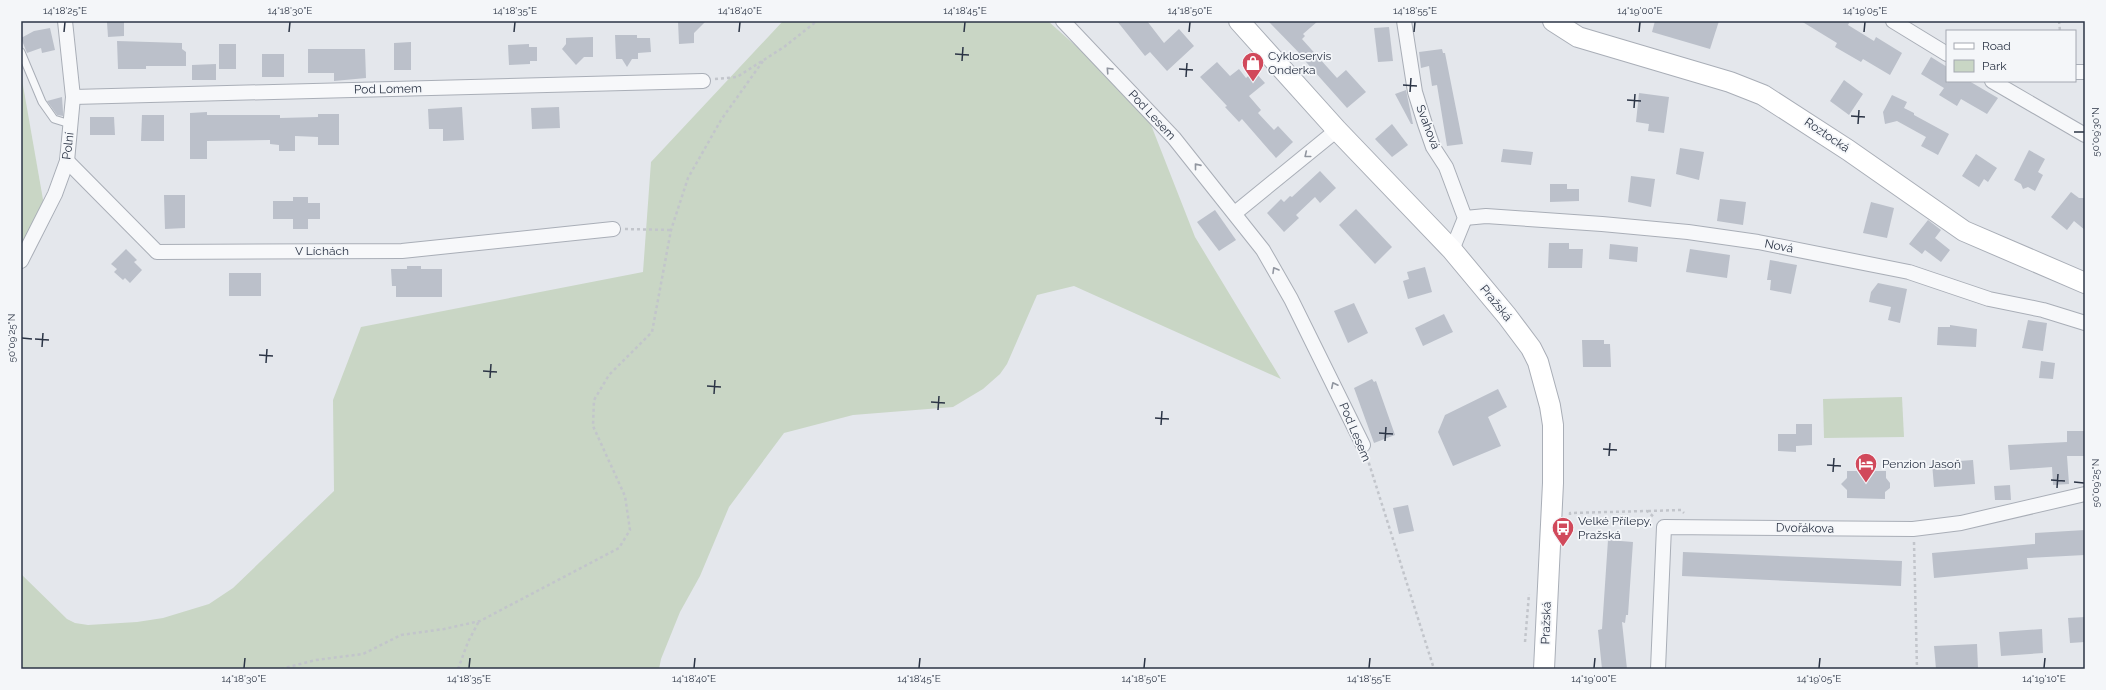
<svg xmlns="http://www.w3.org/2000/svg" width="2106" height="690" font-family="Raleway,sans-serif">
<rect width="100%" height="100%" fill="#e4e7ec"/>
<g fill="#c9d6c5">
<polygon points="783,21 1048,21 1144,107 1195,237 1281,379 1074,286 1037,295 1007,364 1000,374 983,389 953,407 853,415 784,433 729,507 700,576 680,612 661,659 659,669 21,669 21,574 67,619 75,623 88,625 137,622 163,618 209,604 233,588 334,491 333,400 361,327 643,272 651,162"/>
<polygon points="21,74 45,211 21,263"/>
<polygon points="1902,397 1904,437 1824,438 1823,399"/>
</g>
<g fill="#bbc0ca">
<polygon points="678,21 706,21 694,33 694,43 679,44"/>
<polygon points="1117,21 1147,21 1164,43 1179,29 1194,46 1167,71 1150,52 1145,56"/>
<polygon points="1268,21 1318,21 1303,34 1305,36 1302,39 1337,78 1346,70 1366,92 1347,108 1306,62 1307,61"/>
<polygon points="1655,21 1719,21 1710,49 1652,32"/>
<polygon points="1801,21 1850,21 1848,25 1874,41 1876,37 1902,53 1890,75 1863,59 1861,62 1835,47 1837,43"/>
<polygon points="107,22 124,22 124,36 108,37"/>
<polygon points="1389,27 1393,61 1378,62 1374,28"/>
<polygon points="50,28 55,50 42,53 41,48 27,53 21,38 34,31"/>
<polygon points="615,35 637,35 637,38 650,38 651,52 638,53 638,59 632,59 627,67 622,59 616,59"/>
<polygon points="593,37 593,57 584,57 576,65 562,49 566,44 566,38"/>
<polygon points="117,41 182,43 182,49 186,52 186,66 146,66 146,69 118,69"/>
<polygon points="411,42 411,70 394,70 394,43"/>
<rect x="219" y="44" width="17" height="25"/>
<polygon points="529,44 529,47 537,47 537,61 530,61 530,64 509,65 508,45"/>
<polygon points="308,49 365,49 366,78 334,81 334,73 308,73"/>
<polygon points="1442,49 1443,53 1445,53 1463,144 1447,146 1437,85 1432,86 1429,66 1421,68 1419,52"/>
<rect x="262" y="54" width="22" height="23"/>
<polygon points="1931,57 1947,67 1947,83 1948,81 1969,81 1998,98 1987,114 1961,99 1957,106 1939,95 1944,88 1921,74"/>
<polygon points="1217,62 1230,76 1239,69 1246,78 1254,71 1265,83 1249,96 1261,110 1258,113 1274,130 1278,126 1293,142 1276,158 1242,119 1239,122 1225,107 1227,106 1200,77"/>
<polygon points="216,64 216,80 192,80 192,65"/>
<polygon points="1844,80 1863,94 1849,115 1830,101"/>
<polygon points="1406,90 1413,124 1411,124 1395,94"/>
<polygon points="1639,93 1669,97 1664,133 1648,131 1649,124 1636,122"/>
<polygon points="1892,95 1907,102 1904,108 1914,113 1914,115 1949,134 1938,155 1921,146 1926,137 1897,121 1885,124 1883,112"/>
<polygon points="62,97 63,112 63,116 57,115 47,101"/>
<polygon points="462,107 464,140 443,141 443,129 429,129 428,109"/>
<polygon points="559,107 560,128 532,129 531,108"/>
<polygon points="207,112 207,115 280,115 280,118 318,117 318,114 339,114 339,145 318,145 318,137 295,136 295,151 279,151 279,145 270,144 270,140 207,141 207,159 190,159 190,113"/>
<polygon points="142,115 164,115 164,141 141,141"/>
<polygon points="90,117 114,117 115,135 90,135"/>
<polygon points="1392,124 1408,145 1392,157 1375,139"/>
<polygon points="1680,148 1704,152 1699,180 1676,174"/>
<polygon points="1503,149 1533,152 1531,165 1501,162"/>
<polygon points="2029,150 2045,159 2038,172 2043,175 2035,191 2028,187 2023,189 2021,184 2014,180"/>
<polygon points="1976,154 1997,168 1988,182 1984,179 1979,187 1962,176"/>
<polygon points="1320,171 1336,188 1320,203 1315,197 1296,215 1299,218 1284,232 1267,213 1281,199 1284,202 1290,196 1292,197"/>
<polygon points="1631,176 1655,179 1651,207 1628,202"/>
<polygon points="1550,184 1567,184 1567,189 1579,189 1579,201 1550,202"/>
<polygon points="2071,192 2079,198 2085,198 2085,230 2074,221 2067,230 2051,217"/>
<polygon points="164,195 185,195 185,228 165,229"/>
<polygon points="293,197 308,197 308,203 320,203 320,219 308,219 308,229 293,229 293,219 273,219 273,201 293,201"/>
<polygon points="1720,199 1746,202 1743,225 1717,221"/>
<polygon points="1871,202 1894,208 1887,238 1863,233"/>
<polygon points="1356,209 1392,247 1375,264 1339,225"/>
<polygon points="1215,210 1236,240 1219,251 1197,222"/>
<polygon points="1928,220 1941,230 1935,238 1950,250 1941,262 1925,250 1922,254 1909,244"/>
<polygon points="1549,243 1569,243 1569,249 1583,249 1582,268 1548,268"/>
<polygon points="1610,244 1638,247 1637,262 1609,259"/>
<polygon points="126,249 137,260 134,262 142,270 130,283 125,278 123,280 114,272 117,269 111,264"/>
<polygon points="1690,249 1730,255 1727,278 1686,272"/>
<polygon points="1770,260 1797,265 1791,294 1770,290 1771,280 1767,280"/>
<polygon points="407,266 421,266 421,269 442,269 442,297 396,297 396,286 392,286 391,269 407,269"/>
<polygon points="1425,267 1432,292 1408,299 1403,281 1409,279 1407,272"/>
<rect x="229" y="273" width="32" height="23"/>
<polygon points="1878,283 1907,289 1900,323 1888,320 1891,307 1869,302 1871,292"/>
<polygon points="1354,303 1368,333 1348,343 1334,311"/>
<polygon points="1444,314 1453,332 1423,346 1415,328"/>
<polygon points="2028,320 2047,323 2043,351 2022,348"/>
<polygon points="1950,325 1977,329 1976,347 1937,345 1938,327 1950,327"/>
<polygon points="1582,340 1604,340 1604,344 1610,344 1611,367 1583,367"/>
<polygon points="2041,361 2055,363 2053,379 2039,378"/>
<polygon points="1372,379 1374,382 1376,381 1395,435 1374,443 1354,388"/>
<polygon points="1498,389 1507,407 1488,417 1501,446 1453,466 1438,432 1445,415"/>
<polygon points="1796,424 1812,424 1812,445 1796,446 1796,452 1778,451 1778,434 1796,434"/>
<polygon points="2067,431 2085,431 2085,456 2067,456 2069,484 2053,485 2052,467 2010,470 2008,445 2067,442"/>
<polygon points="1973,460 1975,484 1934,487 1932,463"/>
<polygon points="1847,471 1886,471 1886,478 1890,483 1890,488 1885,492 1885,499 1847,498 1847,490 1841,484 1847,478"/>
<polygon points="2010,485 2011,500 1995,500 1994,486"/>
<polygon points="1408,505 1414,531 1399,534 1393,508"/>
<polygon points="2085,530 2085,555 2027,558 2028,569 1934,578 1932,553 2035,544 2035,533"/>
<polygon points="1608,540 1633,542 1628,615 1626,615 1625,623 1622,622 1627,669 1602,669 1598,630 1602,629"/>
<polygon points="1683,552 1902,561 1901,586 1682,576"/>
<polygon points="2085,617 2085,642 2070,643 2068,618"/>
<polygon points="2042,629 2043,653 2001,656 1999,632"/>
<polygon points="1977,644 1978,669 1936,669 1934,646"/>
</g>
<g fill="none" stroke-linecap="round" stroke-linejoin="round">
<g stroke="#a9aeb7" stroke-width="9">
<polyline id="lane" points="21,52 42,102 54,119 70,124"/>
</g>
<g stroke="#a9aeb7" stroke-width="16">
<g id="street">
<polyline points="1063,21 1174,138 1263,250 1291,299 1363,445"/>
<polyline points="1404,21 1415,92 1425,124 1433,147 1446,167 1465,218 1452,250"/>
<polyline points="1893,21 1947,54"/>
<polyline points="2075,72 2085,72"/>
<polyline points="1992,81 2085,135"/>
<polyline points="73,97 703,81"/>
<polyline points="67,161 157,252 402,251 613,229"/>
<polyline points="1235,213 1337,130"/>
<polyline points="1465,218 1486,216 1602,224 1688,232 1758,242 1909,272 1989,299 2043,310 2085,323"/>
<polyline points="21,261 55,194 67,161 73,97 65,21"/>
<polyline points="1658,669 1664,527 1913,529 1961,523 2085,494"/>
</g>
</g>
<g stroke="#a9aeb7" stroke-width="22">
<g id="secondary">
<polyline points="1239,21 1337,130 1452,250 1507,316 1531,348 1538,362 1550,406 1553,425 1553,483 1544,669"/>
<polyline points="1553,21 1578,37 1730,82 1763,95 1848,150 1964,231 2085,283"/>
</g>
</g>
<g stroke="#c2c5cb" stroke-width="2.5" stroke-dasharray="3 3" stroke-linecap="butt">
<polyline points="2059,21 2060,31"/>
<polyline points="715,79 737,77 784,47 817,21"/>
<polyline points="625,229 671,230"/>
<polyline points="1367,457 1434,669"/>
<polyline points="1648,511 1681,510 1684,513"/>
<polyline points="1570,515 1570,513 1647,511 1655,518"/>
<polyline points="1914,542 1917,669"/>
<polyline points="1525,642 1529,594"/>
<polyline points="281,669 316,660 363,654 401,635 444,629 480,621 619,548 630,530 625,496 593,426 594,400 609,375 652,332 671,230 688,178 721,120 763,61"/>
<polyline points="458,669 468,642 479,621"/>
</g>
<use href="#lane" stroke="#f7f8fa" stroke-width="7"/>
<use href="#street" stroke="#f7f8fa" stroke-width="14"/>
<use href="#secondary" stroke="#fff" stroke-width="20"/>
</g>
<defs><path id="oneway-chevron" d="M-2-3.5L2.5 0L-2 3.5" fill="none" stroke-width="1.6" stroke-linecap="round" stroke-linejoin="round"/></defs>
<g stroke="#9196a0">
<use href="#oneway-chevron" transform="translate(1109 70) rotate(-133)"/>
<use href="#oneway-chevron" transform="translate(1307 155) rotate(141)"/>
<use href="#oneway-chevron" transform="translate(1197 166) rotate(-129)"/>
<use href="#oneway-chevron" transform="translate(1275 270) rotate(-120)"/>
<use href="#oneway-chevron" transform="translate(1334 385) rotate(-116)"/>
</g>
<path fill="none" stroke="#2b3445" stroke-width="1.5" d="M 64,32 L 65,22M 289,32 L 290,22M 514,32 L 515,22M 739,32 L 740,22M 964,32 L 965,22M 1189,32 L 1190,22M 1414,32 L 1415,22M 1639,32 L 1640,22M 1864,32 L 1865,22M 955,54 L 969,55M 962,61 L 963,47M 1179,69 L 1193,70M 1186,77 L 1187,63M 1403,85 L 1417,86M 1410,92 L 1411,78M 1627,100 L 1641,101M 1634,108 L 1635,94M 1851,116 L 1865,117M 1858,124 L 1859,110M 2074,132 L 2084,132M 22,338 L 32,339M 35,339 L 49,340M 42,347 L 43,333M 259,355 L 273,356M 266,363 L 267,349M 483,371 L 497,372M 490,378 L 491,364M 707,386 L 721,387M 714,394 L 715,380M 931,402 L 945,403M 938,410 L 939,396M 1155,418 L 1169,419M 1161,425 L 1162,411M 1379,433 L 1393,434M 1385,441 L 1386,427M 1603,449 L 1617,450M 1609,456 L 1610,443M 1827,465 L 1841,466M 1833,472 L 1834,458M 2051,480 L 2065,481M 2074,482 L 2084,483M 2057,488 L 2058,474M 244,668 L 245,658M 469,668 L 470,658M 694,668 L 695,658M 919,668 L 920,658M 1144,668 L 1145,658M 1369,668 L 1370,658M 1594,668 L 1595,658M 1819,668 L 1820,658M 2044,668 L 2045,658"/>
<defs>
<g id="shop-pin" transform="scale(1.15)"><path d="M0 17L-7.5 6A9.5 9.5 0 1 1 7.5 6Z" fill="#d1495b" stroke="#f4f6f9"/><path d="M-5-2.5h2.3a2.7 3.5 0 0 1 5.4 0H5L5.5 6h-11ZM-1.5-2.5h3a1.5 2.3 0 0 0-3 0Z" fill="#fff"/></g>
<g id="hotel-pin" transform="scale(1.15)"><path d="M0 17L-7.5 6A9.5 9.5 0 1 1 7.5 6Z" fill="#d1495b" stroke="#f4f6f9"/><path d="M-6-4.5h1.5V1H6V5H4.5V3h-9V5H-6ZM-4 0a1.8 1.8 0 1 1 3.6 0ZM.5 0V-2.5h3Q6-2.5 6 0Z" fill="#fff"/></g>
<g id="bus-pin" transform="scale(1.15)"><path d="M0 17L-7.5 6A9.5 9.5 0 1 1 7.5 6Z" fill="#d1495b" stroke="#f4f6f9"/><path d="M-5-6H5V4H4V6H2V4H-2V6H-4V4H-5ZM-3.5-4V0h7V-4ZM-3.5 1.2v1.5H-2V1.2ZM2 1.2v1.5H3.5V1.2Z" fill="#fff"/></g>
</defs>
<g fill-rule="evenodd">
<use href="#shop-pin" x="1253" y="63"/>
<use href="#hotel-pin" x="1866" y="464"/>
<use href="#bus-pin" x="1563" y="528"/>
</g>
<g text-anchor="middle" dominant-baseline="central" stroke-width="3.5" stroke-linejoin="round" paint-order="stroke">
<g font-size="12" fill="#2b3445" stroke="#f4f6f9" text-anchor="start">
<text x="1268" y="56">Cykloservis<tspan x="1268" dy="14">Onderka</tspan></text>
<text x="1882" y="464">Penzion Jasoň</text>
<text x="1578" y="521">Velké Přílepy,<tspan x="1578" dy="14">Pražská</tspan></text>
</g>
<g font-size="12" fill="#2b3445" stroke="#f4f6f9">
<text transform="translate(388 89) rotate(-1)">Pod Lomem</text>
<text transform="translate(1152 115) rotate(47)">Pod Lesem</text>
<text transform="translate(1428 127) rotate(69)">Svahová</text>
<text transform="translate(1827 135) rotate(34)">Roztocká</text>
<text transform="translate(68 146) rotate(-83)">Polní</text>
<text transform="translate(1779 246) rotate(11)">Nová</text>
<text x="322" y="251">V Líchách</text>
<text transform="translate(1496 303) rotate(51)">Pražská</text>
<text transform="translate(1355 432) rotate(67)">Pod Lesem</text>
<text transform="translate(1805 528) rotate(1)">Dvořákova</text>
<text transform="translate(1546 623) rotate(-88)">Pražská</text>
</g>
</g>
<rect width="2106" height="690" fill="none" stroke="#f4f6f9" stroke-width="44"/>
<rect x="1946" y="30" width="130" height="52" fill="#f4f6f9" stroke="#a4a8b1"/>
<rect x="1954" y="43" width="20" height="6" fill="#ffffff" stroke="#a4a8b1"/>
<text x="1982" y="50" font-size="12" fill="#2b3445">Road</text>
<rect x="1954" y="60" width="20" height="12" fill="#c9d6c5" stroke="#a4a8b1"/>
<text x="1982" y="70" font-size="12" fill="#2b3445">Park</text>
<rect x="22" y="22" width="2062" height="646" fill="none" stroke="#2b3445" stroke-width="1.5"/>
<g font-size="10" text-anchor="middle" fill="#2b3445">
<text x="65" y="14">14°18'25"E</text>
<text x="290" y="14">14°18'30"E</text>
<text x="515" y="14">14°18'35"E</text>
<text x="740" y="14">14°18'40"E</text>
<text x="965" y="14">14°18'45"E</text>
<text x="1190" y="14">14°18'50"E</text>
<text x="1415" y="14">14°18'55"E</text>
<text x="1640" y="14">14°19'00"E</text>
<text x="1865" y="14">14°19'05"E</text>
<text transform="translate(2095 132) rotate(-90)" y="4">50°09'30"N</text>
<text transform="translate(11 338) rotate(-90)" y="4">50°09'25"N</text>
<text transform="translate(2095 483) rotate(-90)" y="4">50°09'25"N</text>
<text x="244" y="682">14°18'30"E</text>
<text x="469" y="682">14°18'35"E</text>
<text x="694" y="682">14°18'40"E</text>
<text x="919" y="682">14°18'45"E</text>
<text x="1144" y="682">14°18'50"E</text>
<text x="1369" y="682">14°18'55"E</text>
<text x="1594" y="682">14°19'00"E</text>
<text x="1819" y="682">14°19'05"E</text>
<text x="2044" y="682">14°19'10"E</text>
</g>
</svg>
